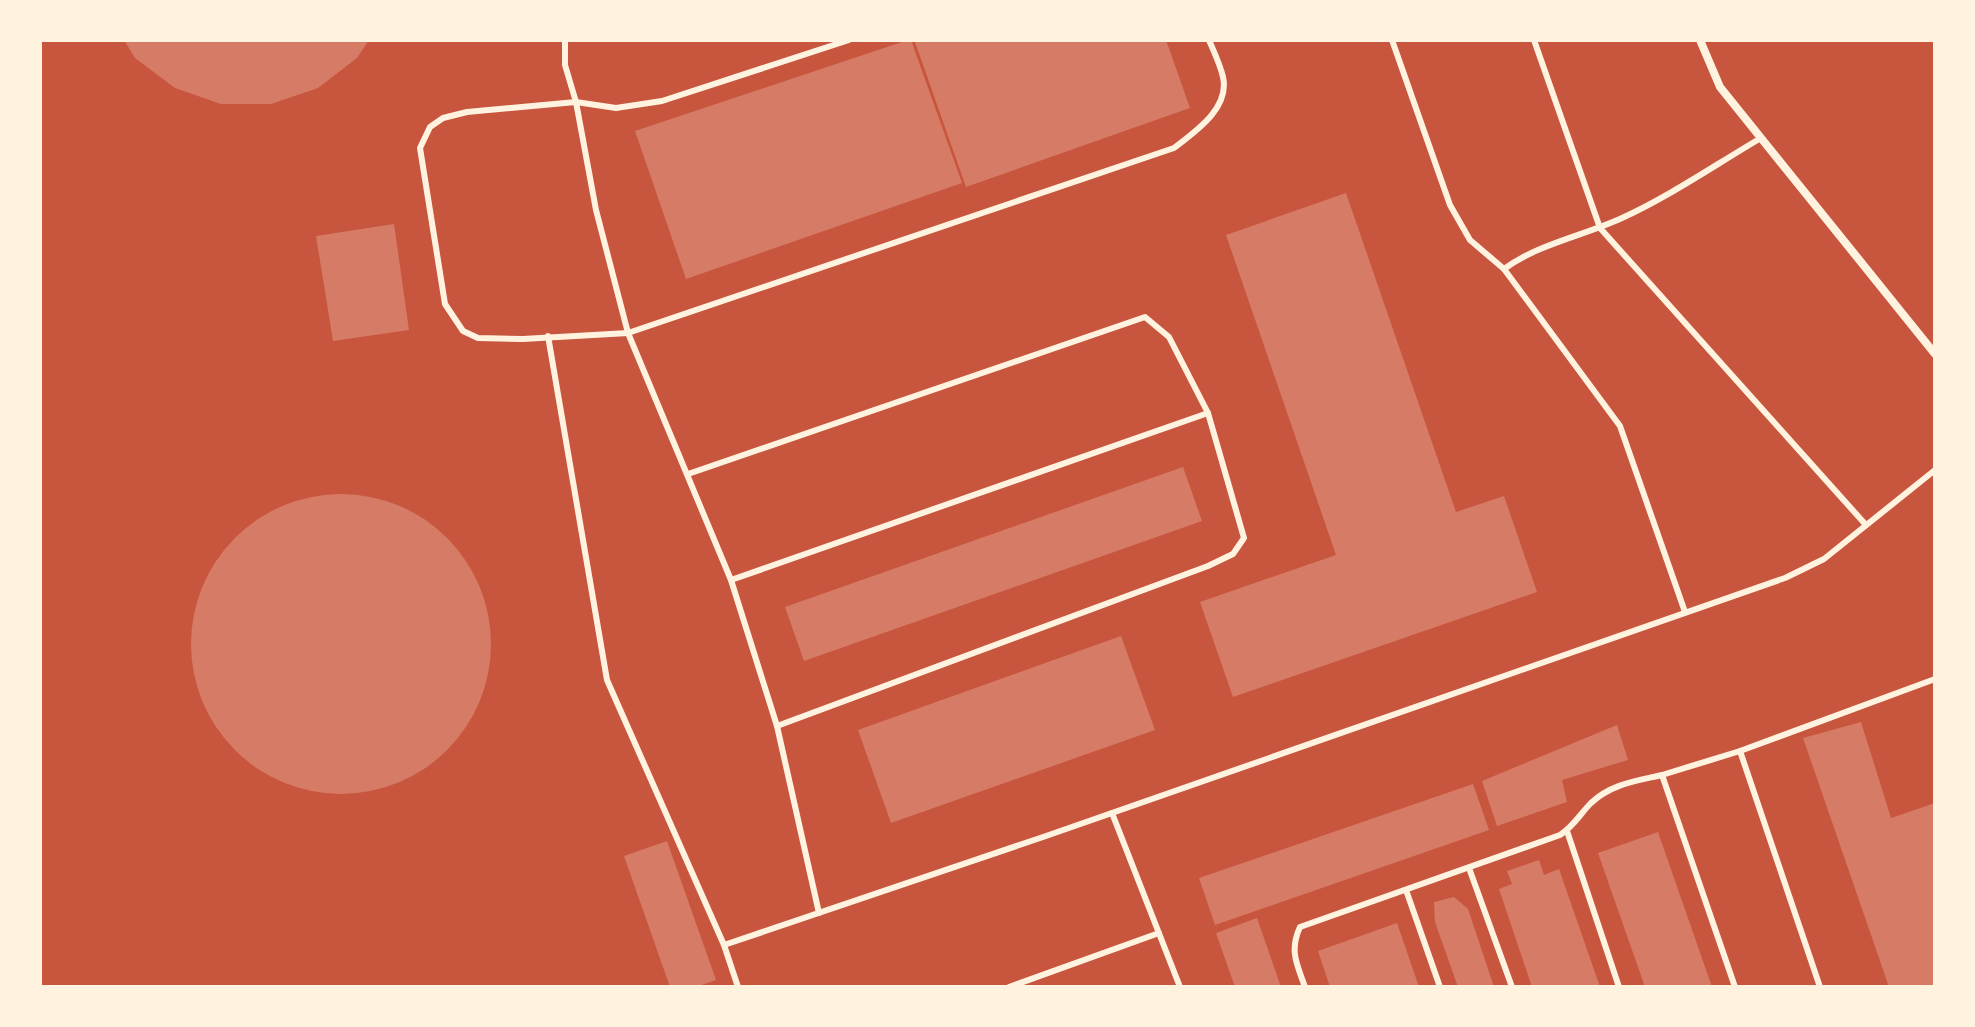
<svg xmlns="http://www.w3.org/2000/svg" width="1975" height="1027" font-family="'PT Sans',sans-serif">
<rect width="100%" height="100%" fill="#c8553d"/>
<g fill="#d67c66">
<polygon points="124,40 369,40 357,58 318,88 271,104 221,104 175,88 135,58"/>
<polygon points="908,40 911,40 962,183 686,279 635,131"/>
<polygon points="920,40 1166,40 1190,108 966,187 915,42"/>
<polygon points="1346,193 1456,512 1504,496 1537,592 1233,697 1200,602 1336,555 1226,235"/>
<polygon points="394,224 409,330 333,341 316,236"/>
<polygon points="1183,467 1202,521 804,661 785,607"/>
<circle cx="341" cy="644" r="150"/>
<polygon points="1121,636 1155,730 891,823 858,730"/>
<polygon points="1861,722 1891,818 1935,803 1935,987 1889,987 1803,738"/>
<polygon points="1617,725 1628,760 1562,780 1567,802 1497,826 1482,781"/>
<polygon points="1473,784 1489,830 1215,925 1199,878"/>
<polygon points="1658,832 1712,987 1645,987 1598,853"/>
<polygon points="667,841 716,980 696,987 670,987 624,856"/>
<polygon points="1539,860 1544,875 1559,869 1600,987 1532,987 1499,889 1512,884 1507,871"/>
<polygon points="1454,897 1468,909 1494,987 1458,987 1435,922 1434,902"/>
<polygon points="1257,918 1281,987 1235,987 1216,933"/>
<polygon points="1397,923 1419,987 1330,987 1318,951"/>
</g>
<g fill="none" stroke-linecap="round" stroke-linejoin="round">
<g stroke="#fff3e0" stroke-width="6">
<polyline points="565,40 565,65 576,102 596,210 628,333 731,580 777,726 819,913"/>
<path d="M 849,40 L 662,101 L 616,108 L 576,102 L 467,112 L 443,118 L 430,127 L 420,148 L 445,304 L 463,331 L 478,338 L 523,339 L 628,333 L 1174,148 C 1196,131 1230,108 1223,77 C 1220,64 1214,52 1209,40"/>
<polyline points="1392,40 1450,205 1470,240 1504,269"/>
<polyline points="1534,40 1600,228 1866,525"/>
<polyline points="548,336 607,680 724,945 738,987"/>
<polyline points="688,474 1145,317 1169,337 1208,413 1244,538 1233,554 1208,566 777,726"/>
<polyline points="731,580 1208,413"/>
<path d="M 1685,612 L 1620,426 L 1504,269 C 1538,244 1583,236 1622,218 C 1670,196 1715,165 1761,138"/>
<polyline points="1740,751 1820,987"/>
<polyline points="1112,813 1180,987"/>
<polyline points="1567,831 1619,987"/>
<polyline points="1469,868 1512,987"/>
<polyline points="1406,890 1440,987"/>
<polyline points="724,945 1046,836 1785,578 1824,559 1935,470"/>
<polyline points="1009,987 1159,933"/>
<path d="M 1305,987 C 1297,964 1289,951 1300,927 L 1560,835 C 1574,826 1580,814 1591,803 C 1611,784 1636,781 1662,775"/>
<polyline points="1735,987 1662,775 1740,751 1935,679"/>
</g>
<polyline stroke="#fff3e0" stroke-width="8" points="1700,40 1720,87 1935,354"/>
</g>
<rect width="1975" height="1027" fill="none" stroke="#fff3e0" stroke-width="84"/>
</svg>
